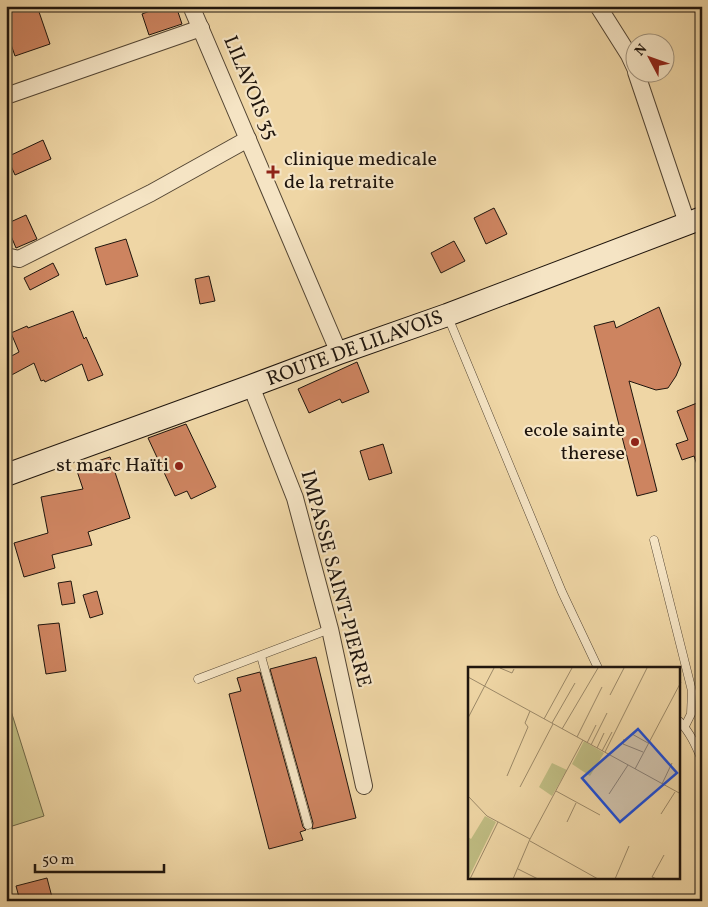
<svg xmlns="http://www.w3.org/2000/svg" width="708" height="907" font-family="Vollkorn,serif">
<rect width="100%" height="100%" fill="#efd6a5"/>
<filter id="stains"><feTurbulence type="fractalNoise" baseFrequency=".004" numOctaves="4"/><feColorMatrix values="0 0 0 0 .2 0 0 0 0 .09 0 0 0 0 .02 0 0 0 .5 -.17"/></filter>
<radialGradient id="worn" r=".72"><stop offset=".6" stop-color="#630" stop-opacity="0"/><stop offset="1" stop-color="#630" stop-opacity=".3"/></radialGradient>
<polygon fill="#bfbc82" stroke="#6f6848" points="6,695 44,816 6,828"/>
<g fill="#cd8460" stroke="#1f150d">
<polygon points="14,6 37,6 50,44 15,56 6,30 6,9"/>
<polygon points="163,6 176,6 182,24 149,35 142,14"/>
<polygon points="43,140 51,159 15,175 7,157"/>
<polygon points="494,208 507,234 486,244 474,218"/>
<polygon points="26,215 37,239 16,248 6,224"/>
<polygon points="126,239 138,276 106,285 95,248"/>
<polygon points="454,241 465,261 441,273 431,253"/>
<polygon points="53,263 59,275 30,290 24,278"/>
<polygon points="209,276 215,301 200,304 195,279"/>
<polygon points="659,307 681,364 676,376 668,388 656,390 629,381 657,491 637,496 594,326 614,321 616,328"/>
<polygon points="73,311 84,339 86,337 103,375 88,381 82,364 45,382 44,380 41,381 34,363 6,378 6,359 19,352 11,333 27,326 28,328"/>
<polygon points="357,362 369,392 342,403 340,399 309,413 298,389"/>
<polygon points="702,401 702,473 700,473 694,456 682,460 676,444 688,440 677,411"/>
<polygon points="186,424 216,487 191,499 187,491 175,496 148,438"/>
<polygon points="383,444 392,473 369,480 360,451"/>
<polygon points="110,457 130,518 88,532 92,545 52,555 55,568 24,577 14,543 48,533 41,497 83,489 76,468"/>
<polygon points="71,581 75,603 62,605 58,583"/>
<polygon points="97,591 103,614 90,618 83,595"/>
<polygon points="59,623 66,671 46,674 38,625"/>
<polygon points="316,657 356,818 312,829 313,823 270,669"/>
<polygon points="260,672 303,827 306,830 300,832 303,840 269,849 229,694 241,691 237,678"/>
<polygon points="47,878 53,901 20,901 16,886"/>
</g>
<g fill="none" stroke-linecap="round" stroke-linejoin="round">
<g stroke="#534533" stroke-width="9">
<g id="service">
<polyline points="448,317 562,592 598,668"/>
<polyline points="654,540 692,691 691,714 685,726"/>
<polyline points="261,656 308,825"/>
<polyline points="198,679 330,629"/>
<path d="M 679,721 C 690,732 696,746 702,760"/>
</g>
</g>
<g stroke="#534533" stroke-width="18">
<g id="minor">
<polyline points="191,6 339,353"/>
<polyline points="598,6 629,55 636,70"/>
<polyline points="636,72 687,223"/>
<polyline points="6,96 201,28"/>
<polyline points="6,256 19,259 151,193 248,139"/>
<polyline points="251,386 295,498 330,629 364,786"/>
</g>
</g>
<g stroke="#1f150d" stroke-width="24">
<polyline id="secondary" points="6,475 251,386 339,353 447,315 702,218"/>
</g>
<use href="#service" stroke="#f5e4c4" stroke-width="8"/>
<use href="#minor" stroke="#f5e4c4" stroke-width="16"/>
<use href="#secondary" stroke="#f5e4c4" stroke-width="22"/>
</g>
<g fill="#8f2418" stroke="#f5e4c4" stroke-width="2">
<path d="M270.5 164.5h5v5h5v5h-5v5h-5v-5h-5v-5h5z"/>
<circle cx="635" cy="442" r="5"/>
<circle cx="179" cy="466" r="5"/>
</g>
<g text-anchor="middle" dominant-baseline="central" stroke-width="4.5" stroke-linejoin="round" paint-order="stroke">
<g font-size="20" fill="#1f150d" stroke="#f5e4c4">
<text transform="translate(250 88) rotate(67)">LILAVOIS 35</text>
<text transform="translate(355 349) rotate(-20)">ROUTE DE LILAVOIS</text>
<text transform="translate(335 579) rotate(75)">IMPASSE SAINT-PIERRE</text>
</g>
<g font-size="20" fill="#1f150d" stroke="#f5e4c4" text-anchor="end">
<text x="284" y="160" text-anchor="start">clinique medicale<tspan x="284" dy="23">de la retraite</tspan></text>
<text x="625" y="431">ecole sainte<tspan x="625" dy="23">therese</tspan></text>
<text x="169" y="466">st marc Haïti</text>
</g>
</g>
<g transform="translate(468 667)">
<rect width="212" height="212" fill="#efd6a5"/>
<path d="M 116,74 L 136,86 L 122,109 L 104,97 ZM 84,96 L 99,103 L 84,129 L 71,120 ZM 17,149 L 28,155 L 0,212 L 0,170 L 3,172 Z" fill="#bfbc82"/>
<path fill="none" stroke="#9c8968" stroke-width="1" d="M 32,1 L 44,6 L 46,2M 0,10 L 213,127M 142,28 L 156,1M 0,51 L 26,1M 76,52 L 104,1M 84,56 L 107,16M 94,62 L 130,1M 164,67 L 180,76M 109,70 L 134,20M 156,72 L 155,77 L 175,85M 119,76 L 128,58M 123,78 L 139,46M 129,81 L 136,66M 134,84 L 144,65M 137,85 L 179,1M 167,102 L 213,15M 39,109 L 60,60 L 57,56 L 62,44M 194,117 L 204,96M 52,120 L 85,57M 88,124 L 132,148M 141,127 L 160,98M 0,129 L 19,149 L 62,172M 193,147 L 207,125M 99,155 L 108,136M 62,174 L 130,212M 50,202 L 70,212M 2,212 L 30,155M 45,212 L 62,172 L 115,73M 147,212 L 161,179M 189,212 L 184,210 L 196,188"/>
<path fill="#1d4ed8" fill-opacity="0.15" stroke="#1d4ed8" stroke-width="2.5" d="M 170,62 L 209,106 L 152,155 L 114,111 Z"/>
<rect width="212" height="212" fill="none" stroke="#1f150d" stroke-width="2.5"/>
</g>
<rect width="708" height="907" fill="none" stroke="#efd6a5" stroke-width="25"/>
<rect x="8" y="8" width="693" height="892" fill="none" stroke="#1f150d" stroke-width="2.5"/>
<rect x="12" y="12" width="683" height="882" fill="none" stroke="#1f150d"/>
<g transform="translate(650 58) rotate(311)"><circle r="24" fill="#f5e4c4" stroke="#9f917b"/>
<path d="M0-4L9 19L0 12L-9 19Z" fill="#8f2418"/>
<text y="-8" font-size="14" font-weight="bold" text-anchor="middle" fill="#1f150d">N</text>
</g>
<path d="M35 864v8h129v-8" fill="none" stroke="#1f150d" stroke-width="2.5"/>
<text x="42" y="864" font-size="15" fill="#1f150d" stroke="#f5e4c4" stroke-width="4" paint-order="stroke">50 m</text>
<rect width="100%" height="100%" filter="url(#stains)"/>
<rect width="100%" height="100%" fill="url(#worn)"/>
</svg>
